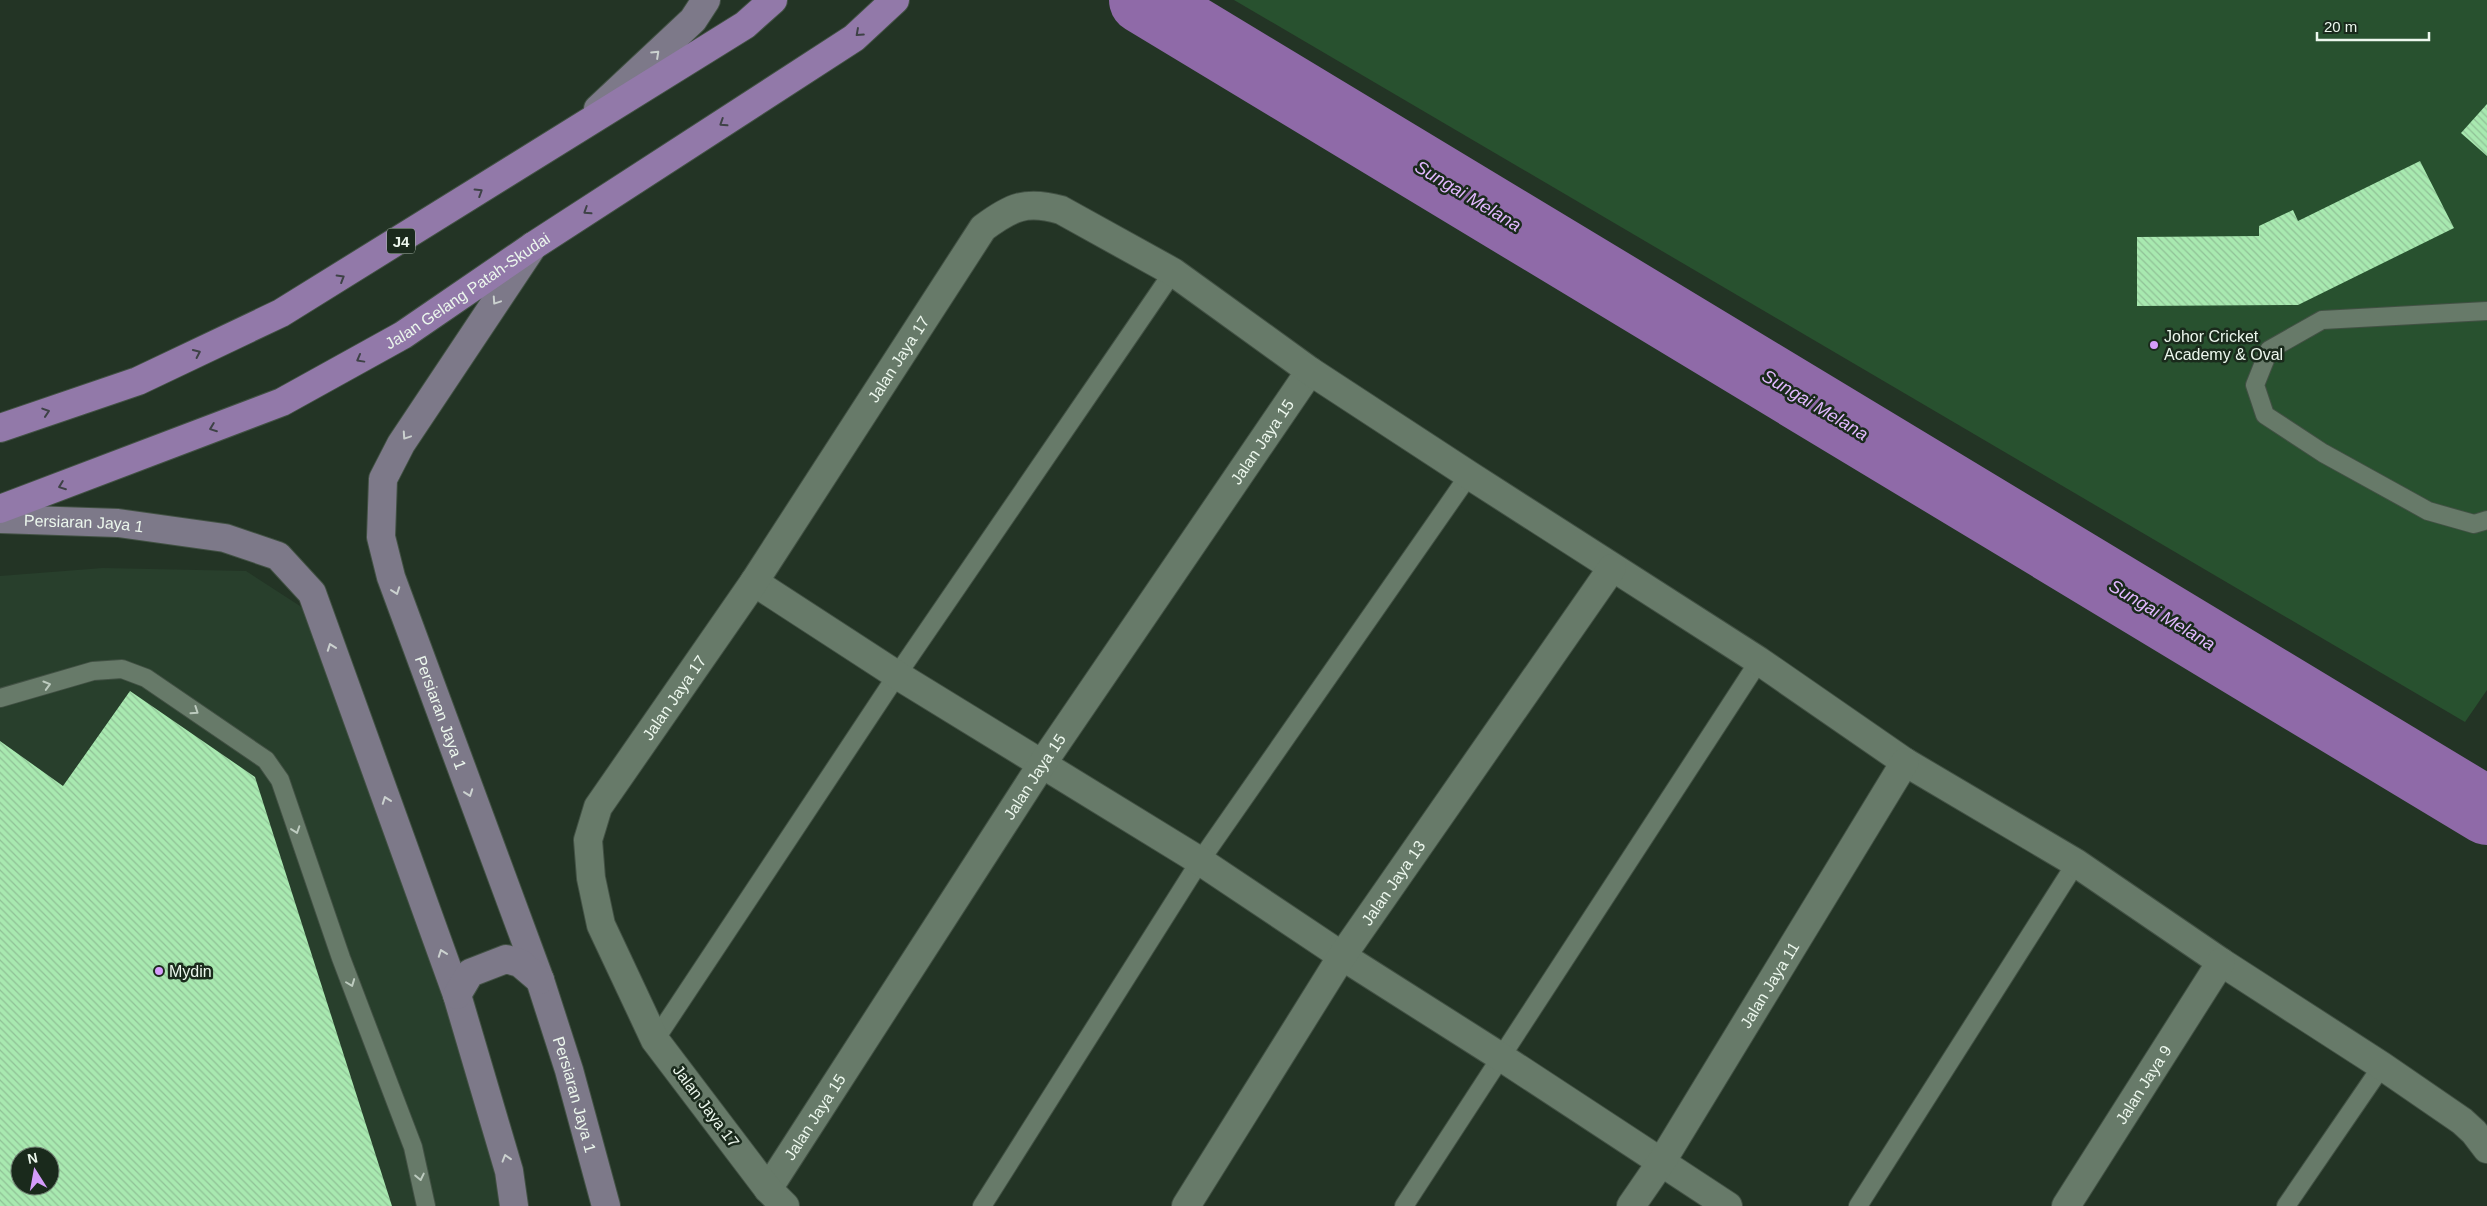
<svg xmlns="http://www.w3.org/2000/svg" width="2487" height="1206" font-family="Arial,sans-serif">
<defs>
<pattern id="building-back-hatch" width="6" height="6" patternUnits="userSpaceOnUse" patternTransform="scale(1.25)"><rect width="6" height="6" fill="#a8e9b0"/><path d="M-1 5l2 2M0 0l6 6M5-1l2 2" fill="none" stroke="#90c196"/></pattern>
</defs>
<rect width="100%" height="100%" fill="#233425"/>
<path fill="#283f2c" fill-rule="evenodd" d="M 103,568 L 246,571 L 300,606 L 343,662 L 512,1206 L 0,1206 L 0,576 ZM 20,1156 L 50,1156 L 50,1186 L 20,1186 Z"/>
<polygon fill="#28512f" points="1234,0 2487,0 2487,690 2465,722"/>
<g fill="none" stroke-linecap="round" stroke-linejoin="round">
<polyline stroke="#8f6aa8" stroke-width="68" points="1143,0 2487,811"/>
</g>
<g fill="url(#building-back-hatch)" fill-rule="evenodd">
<polygon points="2487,104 2487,156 2461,133"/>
<polygon points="2420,161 2454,228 2298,305 2137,306 2137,237 2259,236 2259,226 2293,210 2298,221"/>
<path d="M 130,691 L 255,777 L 392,1206 L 0,1206 L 0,741 L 63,786 ZM 20,1156 L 50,1156 L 50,1186 L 20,1186 Z"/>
</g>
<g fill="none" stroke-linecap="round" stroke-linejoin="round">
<g stroke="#425144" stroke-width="20">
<g id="lane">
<polyline points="2487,311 2322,320 2269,350 2255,385 2265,415 2323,453 2428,511 2474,524 2487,520"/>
<polyline points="0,698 93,671 122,669 146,678 266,760 280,780 341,958 413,1147 426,1206"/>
<polyline points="655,1040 897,675 1173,272"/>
<polyline points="982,1206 1200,861 1469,475"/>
<polyline points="1404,1206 1759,661"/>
<polyline points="1858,1206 2076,863"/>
<polyline points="2286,1206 2382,1066"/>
</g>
</g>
<g stroke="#425144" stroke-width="30">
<g id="street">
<polyline points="754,582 897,675 1200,861 1342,956 1501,1057 1728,1206"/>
<path id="s1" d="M 768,1189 L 1042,764 L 1310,371"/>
<path id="s2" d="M 785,1206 L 768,1189 L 655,1040 L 601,925 L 591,878 L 588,840 L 598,807 L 754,582 L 983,228 C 1011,207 1026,200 1061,210 L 1173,272 L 1310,371 L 1469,475 L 1759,661 L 1905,762 L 2076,863 L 2221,962 L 2382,1066 L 2462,1121 L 2474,1132 L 2487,1149"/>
<path id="s3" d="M 1186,1206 L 1342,956 L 1612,568"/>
<path id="s4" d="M 1631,1206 L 1662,1161 L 1905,762"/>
<path id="s5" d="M 2066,1206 L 2221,962"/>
</g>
</g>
<g stroke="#425144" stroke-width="30">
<g id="secondary">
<polyline points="598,109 693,20 706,0"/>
<path id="s6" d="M 533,246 L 401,444 L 383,479 L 381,537 L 391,577 L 540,980 L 569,1070 L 606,1206"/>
<path id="s7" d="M 0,519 L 118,523 L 225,538 L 278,556 L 312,593 L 457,995 L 509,1171 L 514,1206"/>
<polyline points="457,995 470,973 506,959 520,963 540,980"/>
</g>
</g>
<g stroke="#425144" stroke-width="30">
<g id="primary">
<polyline points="0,428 138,381 281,313 745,25 773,0"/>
<path id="s8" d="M 0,509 L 282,402 L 403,335 L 533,246 L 854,38 L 895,0"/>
</g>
</g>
<use href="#lane" stroke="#677a69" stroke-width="18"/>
<use href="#street" stroke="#677a69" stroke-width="28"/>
<use href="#secondary" stroke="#7d7989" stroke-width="28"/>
<use href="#primary" stroke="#9279a9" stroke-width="28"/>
</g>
<defs><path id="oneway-chevron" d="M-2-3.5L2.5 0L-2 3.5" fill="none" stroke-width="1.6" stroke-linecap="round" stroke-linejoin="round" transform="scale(1.25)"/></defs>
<g stroke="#3e4246">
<use href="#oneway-chevron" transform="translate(859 33) rotate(138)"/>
<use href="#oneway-chevron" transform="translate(723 123) rotate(147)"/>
<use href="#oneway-chevron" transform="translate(479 192) rotate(-32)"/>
<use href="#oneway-chevron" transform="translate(587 211) rotate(147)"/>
<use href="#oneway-chevron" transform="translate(341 278) rotate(-31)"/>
<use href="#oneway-chevron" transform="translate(197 353) rotate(-25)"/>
<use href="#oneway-chevron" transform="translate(360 359) rotate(151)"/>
<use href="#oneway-chevron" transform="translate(46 412) rotate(-18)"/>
<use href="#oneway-chevron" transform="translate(213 428) rotate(159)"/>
<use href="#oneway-chevron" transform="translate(62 486) rotate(159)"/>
</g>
<g stroke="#cbd1cf">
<use href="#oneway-chevron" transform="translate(656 54) rotate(-43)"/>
<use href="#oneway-chevron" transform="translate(496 301) rotate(124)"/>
<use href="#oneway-chevron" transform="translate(406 436) rotate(124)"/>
<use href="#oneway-chevron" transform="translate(396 591) rotate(70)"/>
<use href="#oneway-chevron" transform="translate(331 647) rotate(-110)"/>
<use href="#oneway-chevron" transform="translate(469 793) rotate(70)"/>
<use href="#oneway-chevron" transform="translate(386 800) rotate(-110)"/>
<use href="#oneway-chevron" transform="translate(442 953) rotate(-110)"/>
<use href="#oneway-chevron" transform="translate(506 1158) rotate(-107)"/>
</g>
<g stroke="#bdcbbf">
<use href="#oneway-chevron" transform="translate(47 685) rotate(-16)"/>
<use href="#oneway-chevron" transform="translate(195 711) rotate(34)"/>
<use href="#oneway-chevron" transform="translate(296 830) rotate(71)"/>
<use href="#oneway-chevron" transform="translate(351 983) rotate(69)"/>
<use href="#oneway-chevron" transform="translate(420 1177) rotate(78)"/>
</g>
<g fill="#d59cfb" stroke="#1a2a1c" stroke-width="2">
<circle cx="2154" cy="345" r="5"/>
<circle cx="159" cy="971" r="5"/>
</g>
<g text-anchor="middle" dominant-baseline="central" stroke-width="5" stroke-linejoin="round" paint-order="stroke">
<rect fill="#1a2a1c" stroke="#adbaae" stroke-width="1" x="387" y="228.5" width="28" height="25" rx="4"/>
<g font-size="15" font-weight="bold" fill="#ecf7ed">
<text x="401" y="241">J4</text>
</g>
<g font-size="16" fill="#ecf7ed" stroke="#1a2a1c">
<text stroke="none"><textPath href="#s8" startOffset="518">Jalan Gelang Patah-Skudai</textPath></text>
<text stroke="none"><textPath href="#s2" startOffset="998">Jalan Jaya 17</textPath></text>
<text stroke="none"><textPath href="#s1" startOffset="896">Jalan Jaya 15</textPath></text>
<text stroke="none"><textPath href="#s7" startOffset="84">Persiaran Jaya 1</textPath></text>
<text stroke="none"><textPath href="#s2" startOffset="592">Jalan Jaya 17</textPath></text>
<text stroke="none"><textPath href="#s6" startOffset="521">Persiaran Jaya 1</textPath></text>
<text stroke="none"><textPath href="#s1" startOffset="491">Jalan Jaya 15</textPath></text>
<text stroke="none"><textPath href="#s3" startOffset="384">Jalan Jaya 13</textPath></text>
<text stroke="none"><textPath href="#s4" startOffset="261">Jalan Jaya 11</textPath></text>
<text stroke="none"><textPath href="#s5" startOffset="144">Jalan Jaya 9</textPath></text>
<text stroke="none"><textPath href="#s6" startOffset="926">Persiaran Jaya 1</textPath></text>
<text transform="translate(706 1106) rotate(53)">Jalan Jaya 17</text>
<text stroke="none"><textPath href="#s1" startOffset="86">Jalan Jaya 15</textPath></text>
</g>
<g font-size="16" fill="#ecf7ed" stroke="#1a2a1c" text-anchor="start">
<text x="2164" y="336">Johor Cricket<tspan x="2164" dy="18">Academy &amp; Oval</tspan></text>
<text x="169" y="971">Mydin</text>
</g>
<g font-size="18" font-style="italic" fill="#e1b8fe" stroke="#1a2a1c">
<text transform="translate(1468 196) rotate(31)">Sungai Melana</text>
<text transform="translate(1815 405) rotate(31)">Sungai Melana</text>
<text transform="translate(2162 615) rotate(31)">Sungai Melana</text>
</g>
</g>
<g transform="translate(35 1171) rotate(349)"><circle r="24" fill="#1a2a1c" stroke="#6e7c70"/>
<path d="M0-4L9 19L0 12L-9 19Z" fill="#d59cfb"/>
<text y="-8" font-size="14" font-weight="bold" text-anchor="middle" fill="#ecf7ed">N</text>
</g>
<path d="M2317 32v8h112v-8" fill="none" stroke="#ecf7ed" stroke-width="2.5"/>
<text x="2324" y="32" font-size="15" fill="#ecf7ed" stroke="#1a2a1c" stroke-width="4" paint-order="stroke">20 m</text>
</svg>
